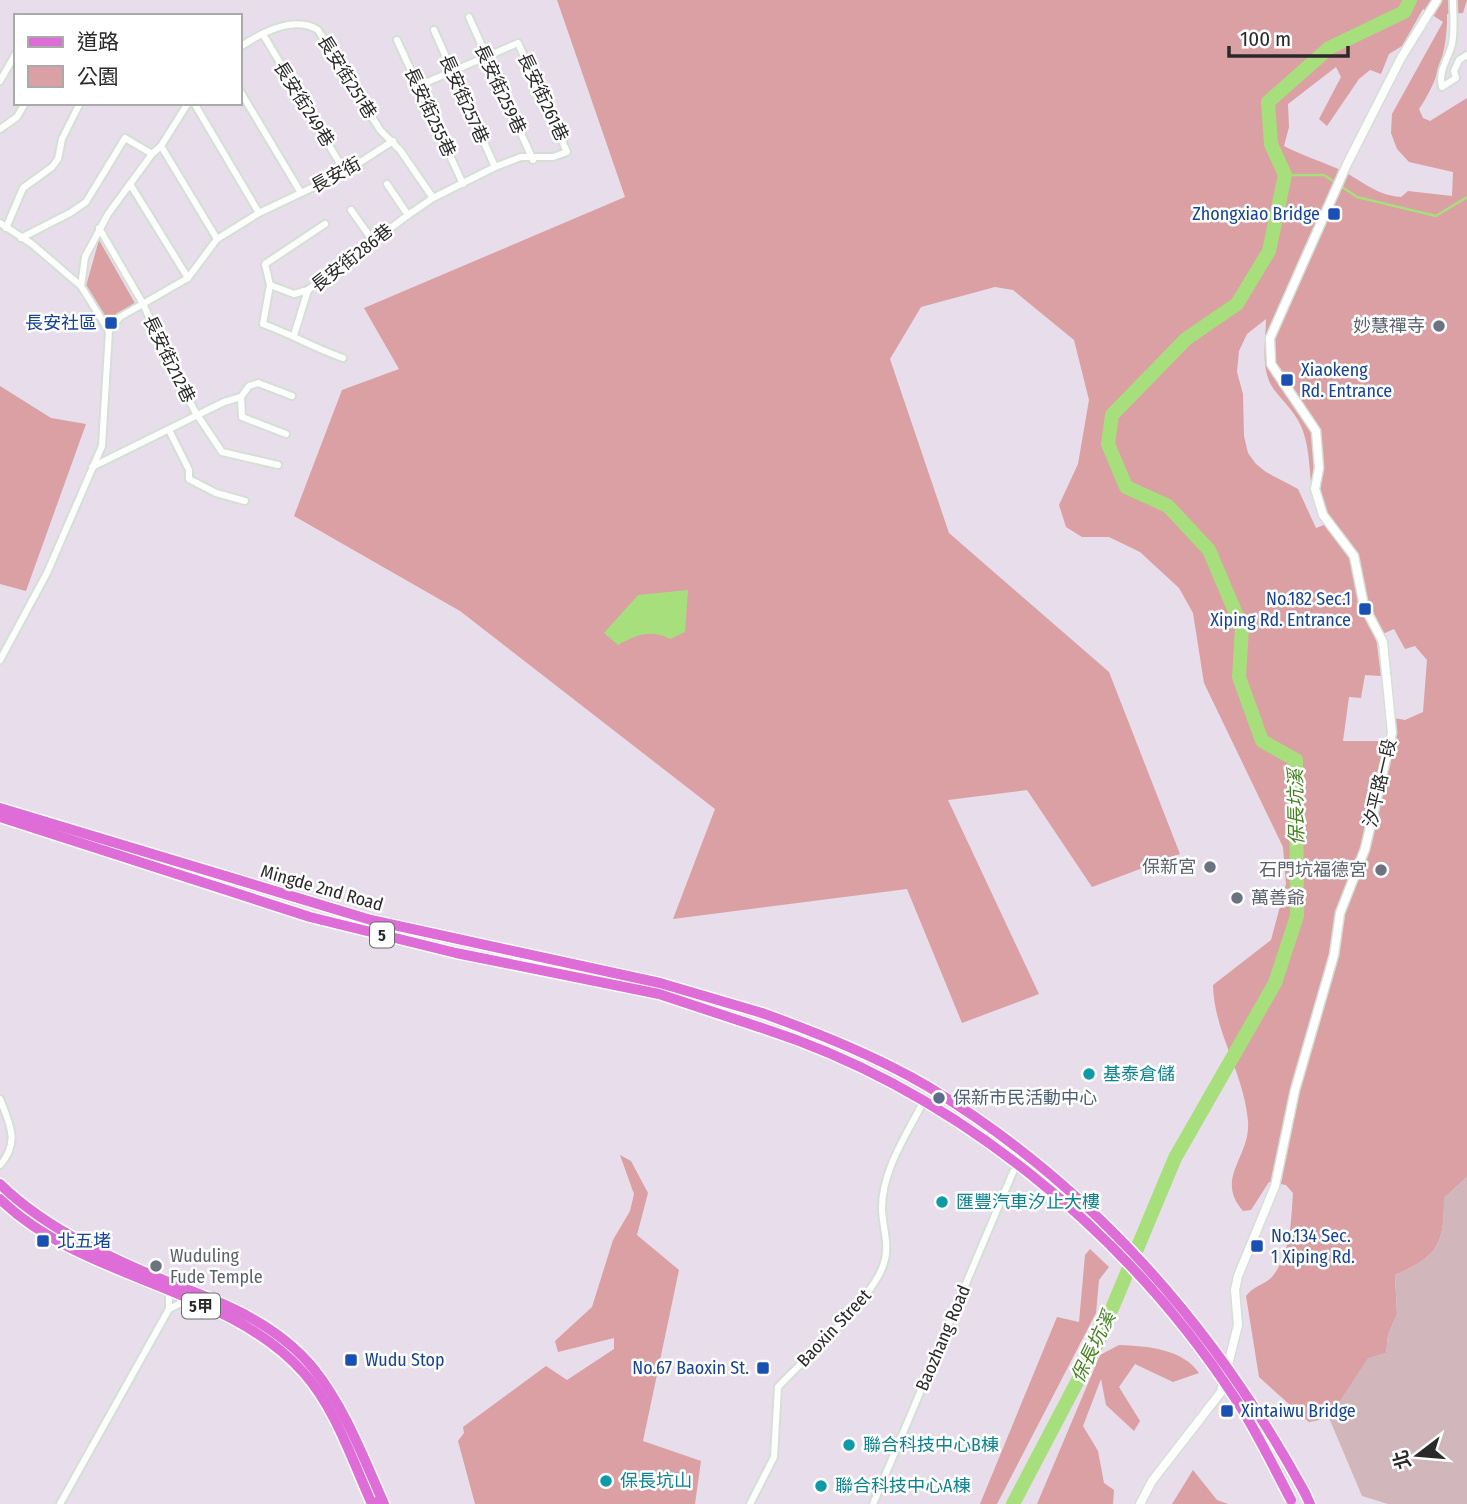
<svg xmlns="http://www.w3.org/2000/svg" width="1467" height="1504" font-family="'Fira Sans Condensed','Noto Sans TC',sans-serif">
<rect width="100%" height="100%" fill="#e8ddea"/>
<g fill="#daa0a3" fill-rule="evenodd">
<path d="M 557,0 L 1467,0 L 1463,13 L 1447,14 C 1448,46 1438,82 1419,109 L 1423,118 L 1430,121 L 1467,98 L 1467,1177 L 1444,1198 C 1444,1244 1439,1256 1395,1275 L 1397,1314 L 1388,1335 L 1386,1353 L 1368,1359 L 1329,1418 L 1309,1422 L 1259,1377 L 1246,1296 C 1253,1286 1264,1285 1272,1277 C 1291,1253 1291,1221 1293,1193 L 1286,1185 L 1269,1182 L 1251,1210 L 1243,1211 C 1214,1178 1251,1157 1248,1121 C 1244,1073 1214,1032 1213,985 L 1271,940 L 1286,884 L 1283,847 L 1204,683 L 1193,613 L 1179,588 L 1140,552 L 1109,537 L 1082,537 L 1066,527 L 1059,505 L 1078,464 L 1089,400 L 1074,340 L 1013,290 L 995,287 L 921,307 L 890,359 L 949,533 L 1109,672 L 1180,854 L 1092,887 L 1027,790 L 948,800 L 1039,994 L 962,1023 L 907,889 L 673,919 L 715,809 L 460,611 L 294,516 L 342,390 L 399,369 L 364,308 L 625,197 ZM 1423,9 L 1443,22 L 1392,114 L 1391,133 L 1397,149 L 1409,162 L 1453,172 L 1452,196 L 1408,191 L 1401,197 C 1373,195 1360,178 1336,168 C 1318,160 1301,155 1284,146 L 1289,127 L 1288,104 L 1336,67 L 1341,77 L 1319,119 L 1327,126 L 1359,79 L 1370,70 L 1381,74 L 1389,54 L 1402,46 ZM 1266,319 C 1266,342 1259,372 1276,392 C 1287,406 1297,414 1303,431 C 1310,451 1309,470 1312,490 C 1314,502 1320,514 1324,525 L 1316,528 L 1298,489 L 1266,472 L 1256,464 L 1248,453 L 1244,436 L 1243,394 L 1237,372 L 1239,351 L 1247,334 ZM 1394,629 L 1405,649 L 1415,646 L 1427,660 L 1423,712 L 1405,720 L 1388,717 L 1387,741 L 1343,741 L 1349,697 L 1361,698 L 1365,675 L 1381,676 L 1376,637 Z"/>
<polygon points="99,240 136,305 108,323 86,286"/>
<polygon points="0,386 51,418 86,424 26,591 0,584"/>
<polygon points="620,1155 631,1161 648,1193 637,1235 679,1270 643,1441 701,1461 695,1504 475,1504 458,1441 464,1433 463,1427 546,1366 567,1380 614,1349 614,1338 558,1352 555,1341 592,1307 613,1240 630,1211 634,1194"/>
<polygon points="1090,1249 1109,1267 1099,1280 1096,1313 997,1504 980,1504 1057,1317 1079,1322 1085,1255"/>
<path d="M 1119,1345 C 1147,1346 1183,1349 1199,1373 L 1173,1382 L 1135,1364 L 1119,1387 L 1140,1421 L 1134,1431 L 1106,1405 L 1101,1379 L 1083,1426 L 1098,1451 L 1104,1483 L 1114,1490 L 1113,1504 L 1037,1504 L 1100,1355 Z"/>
<polygon points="1193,1470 1217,1500 1228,1504 1172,1504"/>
</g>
<path fill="#d1b7bc" d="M 1467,1177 L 1467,1504 L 1388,1504 L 1362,1496 L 1329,1418 L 1368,1358 L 1386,1353 L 1388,1335 L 1397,1314 L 1395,1275 C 1439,1256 1444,1244 1444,1198 Z"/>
<path fill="#a8df7d" d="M 688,590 L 685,632 L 670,639 C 650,629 637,635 618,645 L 604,633 L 638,595 Z"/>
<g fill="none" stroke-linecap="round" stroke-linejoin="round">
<polyline stroke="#a8df7d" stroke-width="2.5" points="1285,175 1324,175 1357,197 1436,216 1467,197"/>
<polyline stroke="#a8df7d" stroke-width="14" points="1013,1504 1098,1342 1175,1158 1275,983 1297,916 1296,760 1262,741 1239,677 1242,628 1209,550 1168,506 1126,487 1108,444 1112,415 1186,339 1237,304 1269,251 1285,175 1271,144 1268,102 1329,48 1404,12 1410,0"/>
<g stroke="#d3e0d4" stroke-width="10">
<g id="minor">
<path d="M 1453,0 C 1453,15 1455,28 1452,44 C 1448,60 1438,70 1442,87 L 1456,78 L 1454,71 L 1459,60 L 1467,55"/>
<polyline points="469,17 533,160"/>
<polyline points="434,30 495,167"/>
<polyline points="264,36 345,172"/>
<polyline points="397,40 463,184"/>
<path d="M 240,47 C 261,33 294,15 318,30 L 380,130 L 400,150 L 433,198"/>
<polyline points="0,81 16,53"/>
<polyline points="240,91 301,193"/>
<polyline points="194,103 259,213"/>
<polyline points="0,129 17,117 25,103"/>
<polyline points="161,146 217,239"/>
<polyline points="130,184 188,278"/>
<polyline points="387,184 408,215"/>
<polyline points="351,210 373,241"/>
<polyline points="0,223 32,244 81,286"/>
<polyline points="6,228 23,188 52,167 58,159 62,139 80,103"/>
<polyline points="99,228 142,302 194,410 222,452 278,465"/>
<polyline points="21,238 70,213 86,202 125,138 152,154"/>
<polyline points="270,285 265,264 325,224"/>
<path d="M 308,290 L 294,294 L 270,285 L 263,324 C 291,334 314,348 343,358"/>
<polyline points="109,331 120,317 188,278 217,239 259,213 345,172 393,141"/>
<polyline points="294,335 308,290 408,215 433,198 495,167 521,157 553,157 567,152 518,43 418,86"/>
<polyline points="241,397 242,417 286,434"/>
<polyline points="241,397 249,386 258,383 292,396"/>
<polyline points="169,430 189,470 189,479 216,493 245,501"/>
<polyline points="92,467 224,402 241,397"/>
<polyline points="0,660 47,573 102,446 109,331 81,286 85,257 108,214 152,154 161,146 188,103"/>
<path d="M 0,1099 C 10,1124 20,1143 0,1165"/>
<polyline points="169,1309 189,1299"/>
<polyline points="60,1504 169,1309 169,1289"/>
<path d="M 750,1504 L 774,1457 L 778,1387 C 806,1357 870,1302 883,1266 C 891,1245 882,1228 882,1208 C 882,1172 904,1139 920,1108"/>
<polyline points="873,1504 1013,1172"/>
</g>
</g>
<g stroke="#d3e0d4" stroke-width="11">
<polyline id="tertiary" points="1140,1504 1152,1481 1221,1392 1238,1325 1235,1290 1238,1276 1275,1186 1295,1090 1334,955 1340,913 1365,849 1392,733 1383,642 1364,606 1354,556 1323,515 1315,489 1319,468 1316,431 1271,364 1270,338 1347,164 1401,58 1437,0"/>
</g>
<g stroke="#fff" stroke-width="13">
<g id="primary">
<polyline points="0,808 371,920 660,983 762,1013"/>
<polyline points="0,817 310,917 456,953 659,994 759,1027"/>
<path d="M 0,1184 C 47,1230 116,1261 178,1286 C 227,1304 279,1326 313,1368 C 345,1408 363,1457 384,1504"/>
<path d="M 0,1199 C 84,1281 226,1286 303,1372 C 336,1409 352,1460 372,1504 L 382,1500"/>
<polyline points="1305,1493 1310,1504"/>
</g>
</g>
<use href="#minor" stroke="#fff" stroke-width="6"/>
<use href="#tertiary" stroke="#fff" stroke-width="8"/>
<use href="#primary" stroke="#df6dd8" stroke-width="10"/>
<g stroke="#fff" stroke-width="13" stroke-linecap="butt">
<g id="primary-bridge">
<path d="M 762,1013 C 817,1033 876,1056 927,1086 C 1090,1184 1215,1327 1305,1493"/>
<path d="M 759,1027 C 952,1088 1125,1230 1235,1398 C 1256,1430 1273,1466 1291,1500"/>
</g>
</g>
<use href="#primary-bridge" stroke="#df6dd8" stroke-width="10"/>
</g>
<g fill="#1a4fb4" stroke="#fff" stroke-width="2.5">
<rect x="1327" y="207" width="14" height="14" rx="3.5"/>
<rect x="104" y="316" width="14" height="14" rx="3.5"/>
<rect x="1280" y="373" width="14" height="14" rx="3.5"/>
<rect x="1358" y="602" width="14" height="14" rx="3.5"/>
<rect x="36" y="1234" width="14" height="14" rx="3.5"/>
<rect x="1250" y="1239" width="14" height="14" rx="3.5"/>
<rect x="344" y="1353" width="14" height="14" rx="3.5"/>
<rect x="756" y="1361" width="14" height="14" rx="3.5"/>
<rect x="1220" y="1404" width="14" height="14" rx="3.5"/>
</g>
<g fill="#6b7280" stroke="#fff" stroke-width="2.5">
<circle cx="1439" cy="326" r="7"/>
<circle cx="1210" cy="867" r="7"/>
<circle cx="1381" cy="870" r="7"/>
<circle cx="1237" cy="898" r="7"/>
<circle cx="156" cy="1266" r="7"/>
</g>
<g fill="#0f9aa8" stroke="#fff" stroke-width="2.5">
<circle cx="1089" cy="1074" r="7"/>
<circle cx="942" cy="1202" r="7"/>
<circle cx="849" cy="1445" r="7"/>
<circle cx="606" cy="1481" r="7"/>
<circle cx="821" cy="1486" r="7"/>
</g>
<circle fill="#5c6f8a" stroke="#fff" stroke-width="2.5" cx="939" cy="1098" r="7"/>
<g text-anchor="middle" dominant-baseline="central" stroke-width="5" stroke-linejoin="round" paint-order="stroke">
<g fill="#fff" stroke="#6a6a6a" stroke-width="2">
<rect x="370" y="922.5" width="24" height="25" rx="5"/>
<rect x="182" y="1293.5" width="38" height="25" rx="5"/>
</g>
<g font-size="16" font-weight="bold" fill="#2a2a2a">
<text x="382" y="935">5</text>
<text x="201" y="1306">5甲</text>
</g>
<g font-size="18" fill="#2a2a2a" stroke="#fff">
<text transform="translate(347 77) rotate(58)">長安街251巷</text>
<text transform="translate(500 89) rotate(65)">長安街259巷</text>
<text transform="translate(543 97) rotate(65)">長安街261巷</text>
<text transform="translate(464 99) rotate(66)">長安街257巷</text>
<text transform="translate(304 104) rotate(58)">長安街249巷</text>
<text transform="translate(430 112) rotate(65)">長安街255巷</text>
<text transform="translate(336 175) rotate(-29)">長安街</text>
<text transform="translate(352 258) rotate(-38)">長安街286巷</text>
<text transform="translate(169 359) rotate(64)">長安街212巷</text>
<text transform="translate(1380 783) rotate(-77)">汐平路一段</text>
<text transform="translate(322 888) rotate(16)">Mingde 2nd Road</text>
<text transform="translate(834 1328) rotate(-47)">Baoxin Street</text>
<text transform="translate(943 1338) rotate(-67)">Baozhang Road</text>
</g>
<g font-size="18" fill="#164399" stroke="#fff" text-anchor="start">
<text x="1320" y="214" text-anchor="end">Zhongxiao Bridge</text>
<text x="97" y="323" text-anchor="end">長安社區</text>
<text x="1301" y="370">Xiaokeng<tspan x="1301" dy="21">Rd. Entrance</tspan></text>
<text x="1351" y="599" text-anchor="end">No.182 Sec.1<tspan x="1351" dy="21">Xiping Rd. Entrance</tspan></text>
<text x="1271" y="1236">No.134 Sec.<tspan x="1271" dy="21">1 Xiping Rd.</tspan></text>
<text x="57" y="1241">北五堵</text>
<text x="365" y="1360">Wudu Stop</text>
<text x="749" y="1368" text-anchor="end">No.67 Baoxin St.</text>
<text x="1241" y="1411">Xintaiwu Bridge</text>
</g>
<g font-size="18" fill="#5b616d" stroke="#fff" text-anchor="end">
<text x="1425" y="326">妙慧禪寺</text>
<text x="1196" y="867">保新宮</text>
<text x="1367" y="870">石門坑福德宮</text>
<text x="1251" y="898" text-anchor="start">萬善爺</text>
<text x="170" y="1256" text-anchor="start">Wuduling<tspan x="170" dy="21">Fude Temple</tspan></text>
</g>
<g font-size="18" fill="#0d838f" stroke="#fff" text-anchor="start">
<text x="1103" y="1074">基泰倉儲</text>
<text x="956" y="1202">匯豐汽車汐止大樓</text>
<text x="863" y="1445">聯合科技中心B棟</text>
<text x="620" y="1481">保長坑山</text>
<text x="835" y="1486">聯合科技中心A棟</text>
</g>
<g font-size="18" fill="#4e5e75" stroke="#fff" text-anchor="start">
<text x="953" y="1098">保新市民活動中心</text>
</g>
<g font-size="19" font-style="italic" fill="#42831d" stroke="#fff">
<text transform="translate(1296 807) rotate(-91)">保長坑溪</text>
<text transform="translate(1093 1347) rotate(-64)">保長坑溪</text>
</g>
</g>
<rect x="14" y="14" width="228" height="91" fill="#ffffff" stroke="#aaaaaa" stroke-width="2"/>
<rect x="28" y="37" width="35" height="10" fill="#df6dd8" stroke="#aaaaaa" stroke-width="2"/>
<text x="77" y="49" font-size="21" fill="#2a2a2a">道路</text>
<rect x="28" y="66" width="35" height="21" fill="#daa0a3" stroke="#aaaaaa" stroke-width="2"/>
<text x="77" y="84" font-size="21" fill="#2a2a2a">公園</text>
<g transform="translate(1418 1455) rotate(254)" stroke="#ffffff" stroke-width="5" paint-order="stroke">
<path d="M0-5L12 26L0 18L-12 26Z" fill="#2a2a2a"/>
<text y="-10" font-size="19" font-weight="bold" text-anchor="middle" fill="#2a2a2a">北</text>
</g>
<path d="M1229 46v10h119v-10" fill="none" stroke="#2a2a2a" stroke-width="3.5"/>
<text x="1240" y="46" font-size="21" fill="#2a2a2a" stroke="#ffffff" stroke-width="5" paint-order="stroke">100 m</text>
</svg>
